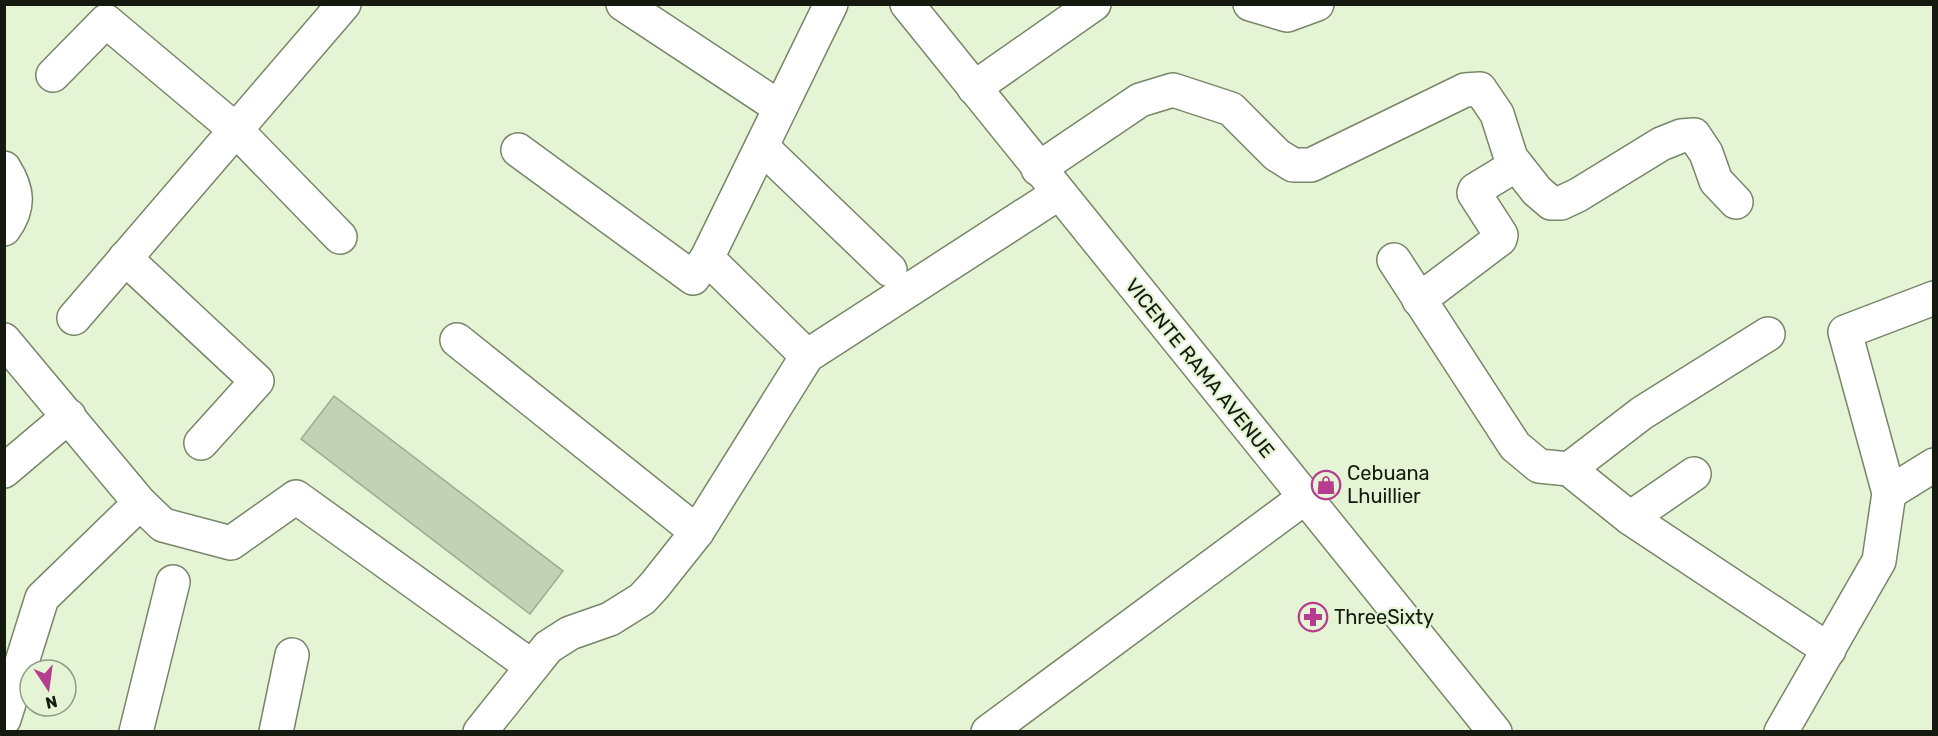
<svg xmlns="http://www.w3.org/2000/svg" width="1938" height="736" font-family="Rubik,sans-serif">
<rect width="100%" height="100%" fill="#e4f4d4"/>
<polygon fill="#c2d2b4" stroke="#9cab8e" stroke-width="1.5" points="334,396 563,571 530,614 301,439"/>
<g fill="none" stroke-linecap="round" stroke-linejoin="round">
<g stroke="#778569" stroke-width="36">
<g id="minor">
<polyline points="623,4 779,107"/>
<polyline points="1250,4 1287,15 1317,4"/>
<polyline points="53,75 106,21 237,131 340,237"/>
<polyline points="974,88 1094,4"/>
<polyline points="762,147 890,270"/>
<polyline points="518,150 693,278 707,258 831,4"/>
<path d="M 4,168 C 18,190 20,207 4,229"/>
<polyline points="1038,169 1140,100 1173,90 1231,109 1277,155 1293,165 1311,165 1465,90 1480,89 1497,114 1511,158 1537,191 1551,203 1561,203 1578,195 1661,144 1681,136 1694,135 1706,153 1716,181 1736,202"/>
<polyline points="125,258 257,381 201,443"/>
<polyline points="707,258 807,356"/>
<polyline points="1394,260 1515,446 1539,466 1569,469 1630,518 1829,650"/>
<polyline points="1419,300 1500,239 1501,235 1474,193 1475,190 1516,165"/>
<polyline points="74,318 344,4"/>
<polyline points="4,340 140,503 163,525 231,543 296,497 531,666"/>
<polyline points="457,340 697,532"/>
<polyline points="1569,469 1642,413 1768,334"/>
<polyline points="4,471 69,416"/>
<polyline points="1889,493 1934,465"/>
<polyline points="1630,518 1694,474"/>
<polyline points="4,719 42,598 140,503"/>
<polyline points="136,732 173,582"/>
<polyline points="276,732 292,655"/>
<polyline points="480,732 548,647 570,633 610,619 642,599 654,586 697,532 807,356 1059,193"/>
<polyline points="988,732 1304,498"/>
<polyline points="1781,732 1879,561 1889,493 1845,332 1934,298"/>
</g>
</g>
<g stroke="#778569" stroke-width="36">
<polyline id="major" points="907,4 1495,732"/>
</g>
<use href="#minor" stroke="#fff" stroke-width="33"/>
<use href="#major" stroke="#fff" stroke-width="33"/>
</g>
<defs>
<g id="shop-ring" transform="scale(1.5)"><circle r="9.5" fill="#e4f4d4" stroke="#b63c8f" stroke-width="1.5"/><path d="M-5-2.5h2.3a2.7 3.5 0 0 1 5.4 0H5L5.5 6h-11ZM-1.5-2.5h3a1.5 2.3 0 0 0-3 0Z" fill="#b63c8f"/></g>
<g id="pharmacy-ring" transform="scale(1.5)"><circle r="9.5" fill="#e4f4d4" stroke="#b63c8f" stroke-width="1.5"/><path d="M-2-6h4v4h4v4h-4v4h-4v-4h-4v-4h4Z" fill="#b63c8f"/></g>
</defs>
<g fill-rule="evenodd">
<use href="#shop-ring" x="1326" y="485"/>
<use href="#pharmacy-ring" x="1313" y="617"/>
</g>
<g text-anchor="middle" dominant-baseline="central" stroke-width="4.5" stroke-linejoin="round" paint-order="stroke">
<g font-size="20" fill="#141a0f" stroke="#e4f4d4">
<text transform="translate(1200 368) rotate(51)">VICENTE RAMA AVENUE</text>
</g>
<g font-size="20" fill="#141a0f" stroke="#e4f4d4" text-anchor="start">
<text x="1347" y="473">Cebuana<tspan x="1347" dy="23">Lhuillier</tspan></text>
<text x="1334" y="617">ThreeSixty</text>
</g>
</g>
<rect width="1938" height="736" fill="none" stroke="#141a0f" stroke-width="12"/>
<g transform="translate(48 688) rotate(167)"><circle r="28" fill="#e4f4d4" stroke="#919d85" stroke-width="1.5"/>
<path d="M0-4.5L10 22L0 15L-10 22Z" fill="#b63c8f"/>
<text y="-9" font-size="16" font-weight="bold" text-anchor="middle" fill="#141a0f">N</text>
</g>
</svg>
